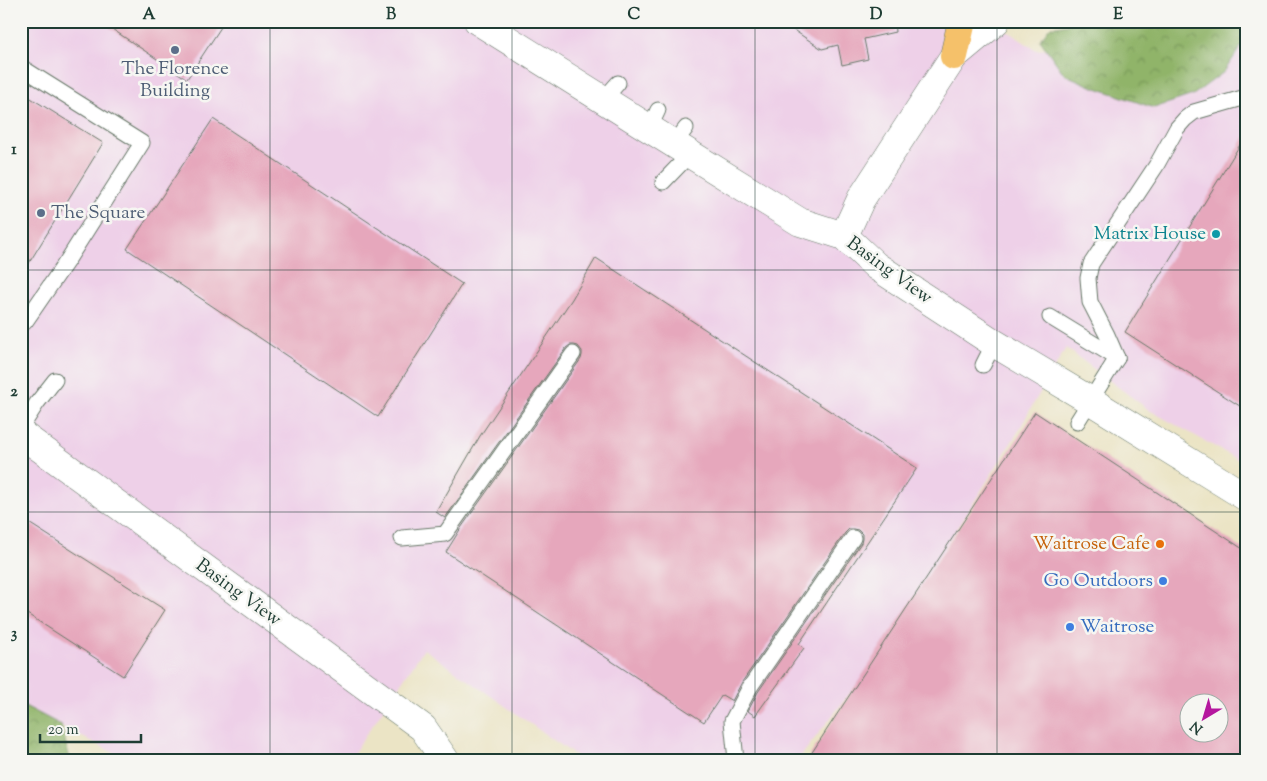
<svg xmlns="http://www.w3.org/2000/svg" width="1267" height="781" font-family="'Sorts Mill Goudy',serif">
<defs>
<pattern id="forest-crowns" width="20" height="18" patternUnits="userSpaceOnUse" patternTransform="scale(1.25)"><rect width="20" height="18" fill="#90b469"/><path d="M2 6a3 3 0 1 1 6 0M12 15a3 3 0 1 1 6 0" fill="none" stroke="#759457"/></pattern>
</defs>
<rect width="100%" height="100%" fill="#f6f6f2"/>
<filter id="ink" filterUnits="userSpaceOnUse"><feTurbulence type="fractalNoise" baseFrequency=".02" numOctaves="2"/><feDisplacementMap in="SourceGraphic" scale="10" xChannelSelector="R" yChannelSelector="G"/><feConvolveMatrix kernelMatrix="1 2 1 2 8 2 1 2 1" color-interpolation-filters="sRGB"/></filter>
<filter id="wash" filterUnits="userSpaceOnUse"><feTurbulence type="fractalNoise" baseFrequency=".0096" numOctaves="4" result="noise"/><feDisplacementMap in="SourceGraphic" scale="20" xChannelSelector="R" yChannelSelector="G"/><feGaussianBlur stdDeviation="1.12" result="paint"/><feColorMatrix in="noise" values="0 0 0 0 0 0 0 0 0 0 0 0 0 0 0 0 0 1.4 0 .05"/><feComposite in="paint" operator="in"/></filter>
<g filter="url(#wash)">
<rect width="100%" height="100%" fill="#ebe4c5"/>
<polygon fill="#eed0e8" points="21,21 992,21 1036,50 1246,35 1246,464 1149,410 1066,348 1031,408 1018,432 871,666 798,760 582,760 424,649 349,760 128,760 21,706"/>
<g fill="url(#forest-crowns)" stroke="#58784e">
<polygon points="1087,21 1246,21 1246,39 1224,72 1193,95 1154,108 1091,86 1064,74 1040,40 1050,27"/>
<polygon points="21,704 61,725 70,760 21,760"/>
</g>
<g id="blocks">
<g fill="#e6a7bc" fill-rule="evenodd">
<polygon points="100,21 225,21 187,79"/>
<polygon points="780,21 894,21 895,32 864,39 868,59 842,65 838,45 822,49"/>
<polygon points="21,92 103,143 21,276"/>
<polygon points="213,119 462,284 378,417 127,249"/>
<polygon points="1246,135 1246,410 1125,332"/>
<polygon points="596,258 917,468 799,644 804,648 755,716 748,711 758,692 861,543 862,539 862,534 858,530 853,529 849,529 845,533 742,682 732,701 722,695 704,722 446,552 461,528 581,359 582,355 582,351 578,346 574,345 570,345 566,348 445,518 436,512 480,436 572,299"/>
<path d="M 1035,412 L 1246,551 L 1246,760 L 807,760 ZM 1190,704 L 1220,704 L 1220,734 L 1190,734 Z"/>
<polygon points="21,518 165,610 123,676 21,610"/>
</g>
</g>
</g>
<g filter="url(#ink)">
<use href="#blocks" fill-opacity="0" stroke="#667767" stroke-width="1"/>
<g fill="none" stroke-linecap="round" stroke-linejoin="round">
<g stroke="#667767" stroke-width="17">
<g id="lane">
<polyline points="21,67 142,143 67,261 25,322 21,319"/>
<polyline points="603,100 618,83"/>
<polyline points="652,130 650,127 658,110"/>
<polyline points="674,144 686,128"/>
<polyline points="663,182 690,154"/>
<polyline points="1050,317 1117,358"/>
<polyline points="1117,358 1107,335 1090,302 1088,278 1091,264 1156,166 1177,128 1185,119 1194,112 1246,97"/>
<polyline points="983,365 994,343"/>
<polyline points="1077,422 1117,358"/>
<polyline points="21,428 37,403 55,380"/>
<polyline points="402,538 445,534 573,354"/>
<polyline points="736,760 732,721 750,687 853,538"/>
</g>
</g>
<g stroke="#667767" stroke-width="29">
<g id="street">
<polyline points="478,21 690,154 800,222 844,236 876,266 994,343 1091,401 1246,497"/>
<polyline points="844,236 861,199 954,56 996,21"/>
<polyline points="21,434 423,728 445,760"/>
</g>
</g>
<g stroke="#667767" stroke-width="29">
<polyline id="primary" points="954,56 962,21"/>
</g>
<use href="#lane" stroke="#fff" stroke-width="15"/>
<use href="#street" stroke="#fff" stroke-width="28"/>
<use href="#primary" stroke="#f5c16b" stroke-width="28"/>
</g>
</g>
<path fill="none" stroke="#1f3d34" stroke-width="1" stroke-opacity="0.55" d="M 270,21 L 270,760M 512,21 L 512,760M 755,21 L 755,760M 997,21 L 997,760M 21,270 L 1246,270M 21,512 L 1246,512"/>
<g fill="#5c6f8a" stroke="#f6f6f2" stroke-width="2">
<circle cx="175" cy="50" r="5"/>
<circle cx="41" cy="213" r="5"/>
</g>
<circle fill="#0f9aa8" stroke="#f6f6f2" stroke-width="2" cx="1216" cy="234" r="5"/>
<circle fill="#e8710a" stroke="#f6f6f2" stroke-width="2" cx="1160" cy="544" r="5"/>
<g fill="#3f7fe0" stroke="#f6f6f2" stroke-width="2">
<circle cx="1163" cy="581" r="5"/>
<circle cx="1070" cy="627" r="5"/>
</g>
<g text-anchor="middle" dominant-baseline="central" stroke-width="5" stroke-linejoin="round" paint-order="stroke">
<g font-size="19" fill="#4e5e75" stroke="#f6f6f2">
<text x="175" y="69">The Florence<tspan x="175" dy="22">Building</tspan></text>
<text x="51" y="213" text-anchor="start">The Square</text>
</g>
<g font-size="19" fill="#0d838f" stroke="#f6f6f2" text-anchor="end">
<text x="1206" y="234">Matrix House</text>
</g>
<g font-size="19" fill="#1f3d34" stroke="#f6f6f2">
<text transform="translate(889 271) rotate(36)">Basing View</text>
<text transform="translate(238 593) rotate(36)">Basing View</text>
</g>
<g font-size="19" fill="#c56008" stroke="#f6f6f2" text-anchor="end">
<text x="1150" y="544">Waitrose Cafe</text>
</g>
<g font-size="19" fill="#366cbe" stroke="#f6f6f2" text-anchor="end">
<text x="1153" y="581">Go Outdoors</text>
<text x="1080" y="627" text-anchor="start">Waitrose</text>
</g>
</g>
<rect width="1267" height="781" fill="none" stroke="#f6f6f2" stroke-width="55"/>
<g transform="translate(1204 718) rotate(218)"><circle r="24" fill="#f6f6f2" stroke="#a0aca6"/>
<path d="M0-4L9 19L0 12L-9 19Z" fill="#b5179e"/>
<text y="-8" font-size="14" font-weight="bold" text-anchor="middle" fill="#1f3d34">N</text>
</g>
<path d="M40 734v8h101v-8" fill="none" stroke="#1f3d34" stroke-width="2.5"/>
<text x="48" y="734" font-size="15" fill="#1f3d34" stroke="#f6f6f2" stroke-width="4" paint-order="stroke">20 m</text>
<rect x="28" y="28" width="1212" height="726" fill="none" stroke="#1f3d34" stroke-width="2"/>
<g font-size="16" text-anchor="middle" font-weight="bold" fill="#1f3d34">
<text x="149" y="19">A</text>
<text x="391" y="19">B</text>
<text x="634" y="19">C</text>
<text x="876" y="19">D</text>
<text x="1118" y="19">E</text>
<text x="14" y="154">1</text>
<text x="14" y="396">2</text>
<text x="14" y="638">3</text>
</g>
</svg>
